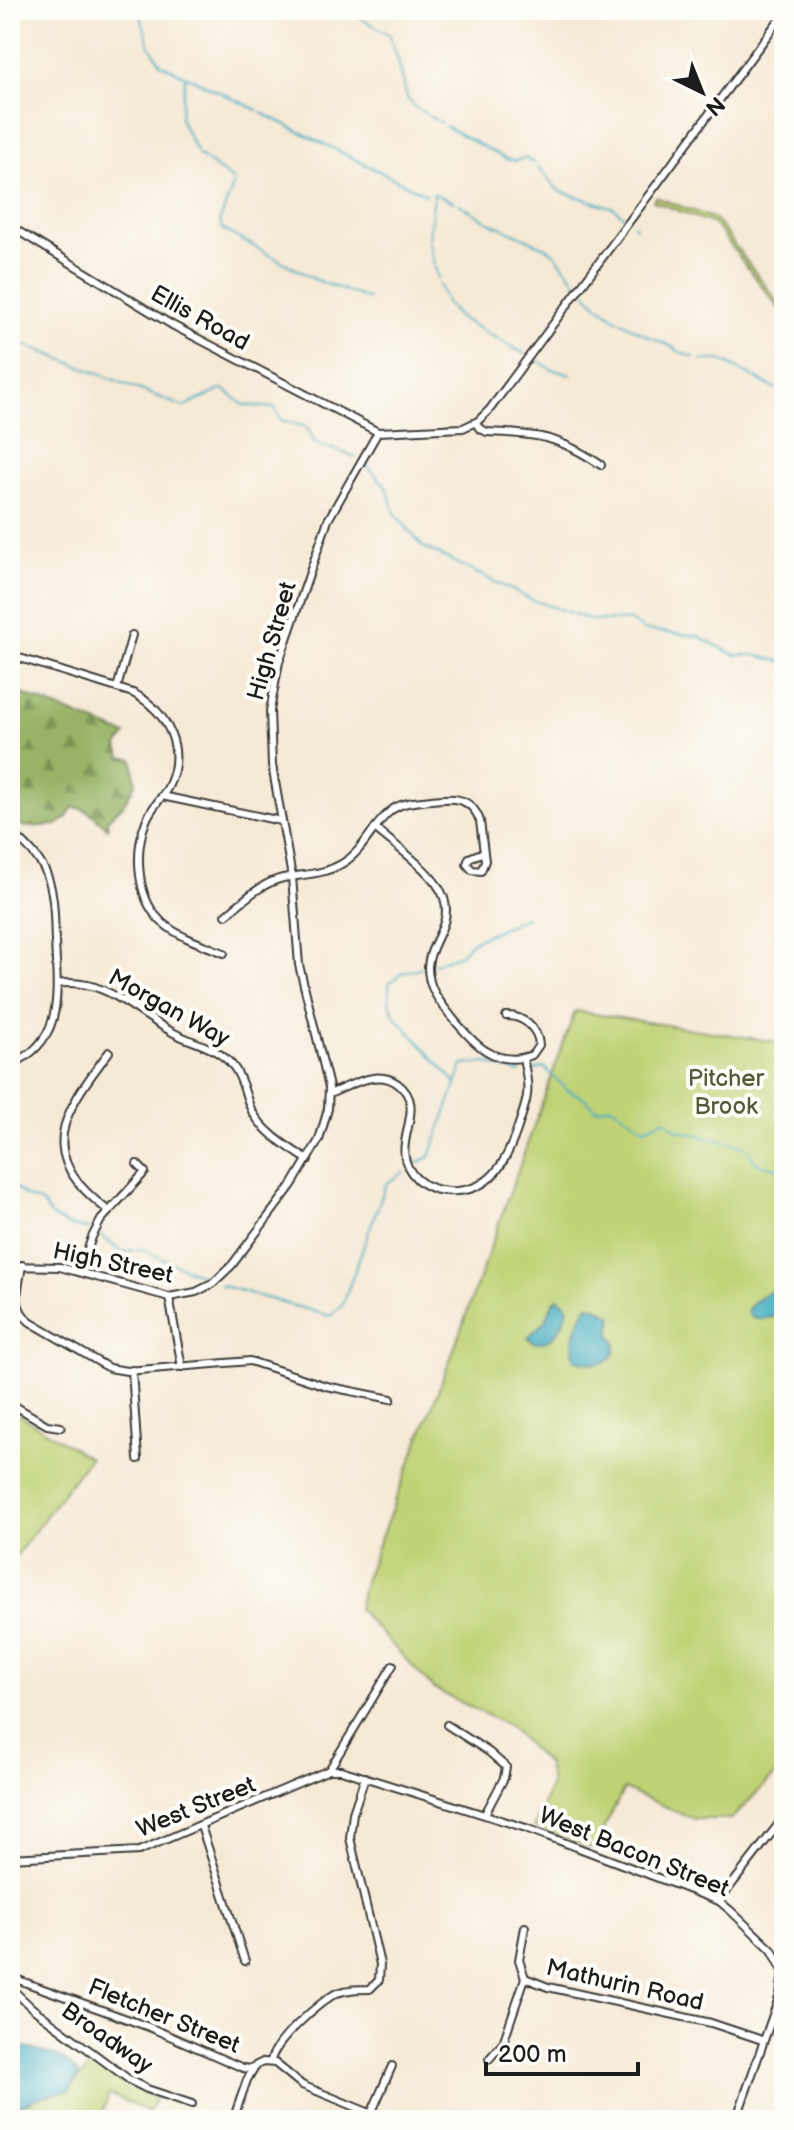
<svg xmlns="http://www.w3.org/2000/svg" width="794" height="2130" font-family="'Balsamiq Sans',sans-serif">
<defs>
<pattern id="forest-firs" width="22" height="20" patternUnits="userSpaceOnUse" patternTransform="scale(2)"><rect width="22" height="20" fill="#97b466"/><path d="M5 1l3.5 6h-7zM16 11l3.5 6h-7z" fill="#7a9253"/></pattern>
</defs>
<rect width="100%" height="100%" fill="#fdfcf7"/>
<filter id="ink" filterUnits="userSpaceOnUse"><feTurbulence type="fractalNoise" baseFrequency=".0125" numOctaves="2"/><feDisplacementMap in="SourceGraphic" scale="16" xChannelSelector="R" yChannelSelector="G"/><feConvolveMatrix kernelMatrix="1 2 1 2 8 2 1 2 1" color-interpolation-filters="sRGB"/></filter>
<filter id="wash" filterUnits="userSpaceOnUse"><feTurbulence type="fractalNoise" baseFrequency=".006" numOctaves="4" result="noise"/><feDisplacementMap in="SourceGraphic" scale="32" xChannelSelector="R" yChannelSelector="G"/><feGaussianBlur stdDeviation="1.8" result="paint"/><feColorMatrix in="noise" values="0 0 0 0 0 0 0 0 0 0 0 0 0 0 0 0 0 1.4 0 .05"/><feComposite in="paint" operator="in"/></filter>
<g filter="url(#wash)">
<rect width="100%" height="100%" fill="#f6e9d5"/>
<g fill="#bfd275" stroke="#6e7748" stroke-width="2">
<polygon points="656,197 715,219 784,310 784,315 714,224 653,201"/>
<polygon points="575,1011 784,1043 784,1766 731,1819 694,1819 624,1789 593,1849 534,1827 551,1784 547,1764 509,1726 434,1689 358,1609 364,1581 450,1360"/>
<polygon points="10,1409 89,1458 10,1564"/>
<polygon points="95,2061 128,2086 156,2098 149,2112 109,2094 100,2120 14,2120 16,2108 40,2097 69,2090"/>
</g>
<path fill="url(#forest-firs)" stroke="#5a6841" stroke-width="2" d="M 10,689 L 126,735 L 118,746 L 121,757 L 133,759 L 136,783 L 123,805 L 107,820 L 108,828 C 97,819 86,806 72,808 L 66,819 L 56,825 L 25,827 L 10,818 Z"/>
<g fill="#3fabbf" stroke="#2e646e" stroke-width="2">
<path d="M 780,1288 L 784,1291 L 784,1315 L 761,1319 L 751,1317 L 747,1311 C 753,1301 768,1290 780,1288 Z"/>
<path d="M 558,1298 L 568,1306 C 565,1323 553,1347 533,1342 L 528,1337 L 546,1320 L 553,1302 Z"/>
<path d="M 588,1305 L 594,1306 L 613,1316 L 610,1334 C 620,1344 617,1360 601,1363 C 592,1365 583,1361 575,1360 C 569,1341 578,1321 588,1305 Z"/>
<path d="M 10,2040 C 32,2056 61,2047 79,2075 L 69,2090 L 40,2097 L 16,2108 L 14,2120 L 10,2120 Z"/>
</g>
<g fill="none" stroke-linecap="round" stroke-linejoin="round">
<g stroke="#3fabbf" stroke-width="2">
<polyline points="139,10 149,44 161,64 257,110"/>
<polyline points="346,10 389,34 398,60 407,98 416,108 441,123"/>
<polyline points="185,77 180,118 196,151"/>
<polyline points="260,112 427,195"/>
<polyline points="445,126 506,159 515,161 524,158 534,163"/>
<polyline points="198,155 233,180 233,186 220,220 222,229 316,280 368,299"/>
<polyline points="538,167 559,191 614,208 627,219"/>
<polyline points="432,193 454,202"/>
<polyline points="459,204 489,222 545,247 554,253 578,284"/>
<polyline points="634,225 636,227"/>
<polyline points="429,238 434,194"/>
<polyline points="429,243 438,279"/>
<polyline points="439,284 447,304 458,317 525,354"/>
<path d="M 585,291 C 602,315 640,333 666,344 C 679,349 676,353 694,357"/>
<polyline points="10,339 184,407 223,389 244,405 275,408 281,420 307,427 315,443 356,457"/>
<polyline points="537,360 551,369 571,375"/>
<polyline points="701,360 721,360 774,388 784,387"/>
<polyline points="365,464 386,486 396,515 422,546 532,600 592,620 630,621 644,630 698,636 735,655 754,655 784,662"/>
<polyline points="10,617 14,618"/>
<polyline points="434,964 460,954 473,941 526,917"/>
<polyline points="423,967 402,973 389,983 389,1002 395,1016 456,1083"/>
<polyline points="530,1071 544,1067 567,1090 583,1097 596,1109 611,1106 644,1128 665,1120 677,1130 746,1147 756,1163 784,1170"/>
<polyline points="412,1165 430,1157 463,1065 486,1063 520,1073"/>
<polyline points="10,1183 25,1196 42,1203 52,1217 70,1226 88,1229"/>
<polyline points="101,1235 121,1252 141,1249 205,1277"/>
<polyline points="220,1285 330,1316 342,1306 386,1184 404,1172"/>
</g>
</g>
</g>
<g filter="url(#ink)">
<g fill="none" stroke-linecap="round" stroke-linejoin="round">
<g stroke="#3d3b38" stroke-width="10">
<g id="minor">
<polyline points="10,226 172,325 378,432 463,428 478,421 490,409 784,13"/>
<path d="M 476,423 L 479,428 L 487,432 C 538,434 558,436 601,465"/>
<path d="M 10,655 L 133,693 C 167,711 186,748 169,785 C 163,798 151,807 146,821 C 134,852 136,901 164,924 C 181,938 204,945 224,953"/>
<polyline points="117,688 132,635"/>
<polyline points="162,796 281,821"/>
<path d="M 376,829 C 395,846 436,873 444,898 C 453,925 429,942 428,967 C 428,988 439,1001 451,1016 C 472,1042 495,1069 532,1055 L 539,1045 C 538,1028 522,1015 506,1016"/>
<path d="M 10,830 C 23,843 38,855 46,873 C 55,893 54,918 55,941 C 57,991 66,1041 10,1065"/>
<path d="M 226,915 C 243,901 261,883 283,878 C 303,874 324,875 343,863 C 365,850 373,823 393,809 C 402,803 413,802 423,801 C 447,798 470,793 480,821 L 485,861 L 481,871 L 472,870 L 467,864 L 469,858 L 484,852"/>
<path d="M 57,984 C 106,977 134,1012 174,1033 C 195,1044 216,1046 233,1066 C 243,1078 245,1097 252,1111 C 264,1133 288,1147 308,1160"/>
<path d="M 109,1052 C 61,1115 34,1155 109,1211"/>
<path d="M 329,1094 C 350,1086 377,1068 398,1084 C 432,1110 383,1147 417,1179 C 428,1189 443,1192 457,1191 C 495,1189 509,1155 519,1124 C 522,1114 526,1105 527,1095 C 529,1082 525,1070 523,1058"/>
<path d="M 22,1265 C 19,1288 10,1305 30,1322 L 109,1368 L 127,1371 L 250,1361 L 326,1386 L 391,1399"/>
<polyline points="10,1266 60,1267 169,1297 196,1292 212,1284 232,1265 292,1185 319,1140 328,1109 329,1087 299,965 292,877 272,765 270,711 279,662 328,520 378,432"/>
<polyline points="80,1272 92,1237 101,1220 145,1172 137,1164"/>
<polyline points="169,1297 182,1367"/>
<polyline points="132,1370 138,1459"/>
<polyline points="10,1403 47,1425 61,1427"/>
<polyline points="447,1725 489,1752 506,1767 504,1778 485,1814"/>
<polyline points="329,1770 393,1665"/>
<polyline points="201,1826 245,1961"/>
<polyline points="10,1858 139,1851 329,1770 341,1770 526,1828 719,1901 731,1911 772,1950 783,1971 780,1995 736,2120"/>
<polyline points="719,1901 784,1817"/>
<polyline points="525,1927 519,1960 525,1978"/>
<polyline points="10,1977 149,2027 243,2068 249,2069 263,2062 275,2063 302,2085 387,2120"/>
<polyline points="525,1978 548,1987 711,2023 762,2040"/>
<polyline points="10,1987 32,2008 131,2081 147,2089 192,2104"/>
<polyline points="489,2059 503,2043 525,1978"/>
<path d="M 271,2062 C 271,2045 321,2000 337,1993 C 348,1989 358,1989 370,1989 L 379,1980 L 380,1964 L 350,1838 L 353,1813 L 365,1777"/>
<polyline points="371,2114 392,2066"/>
<polyline points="233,2120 247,2080 254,2068"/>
</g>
</g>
<use href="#minor" stroke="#fff" stroke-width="6"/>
</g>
</g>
<g text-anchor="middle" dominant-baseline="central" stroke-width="8" stroke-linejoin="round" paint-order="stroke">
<g font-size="24" fill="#1c1c1c" stroke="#fdfcf7">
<text transform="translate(200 318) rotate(29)">Ellis Road</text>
<text transform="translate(272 641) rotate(-74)">High Street</text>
<text transform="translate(169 1008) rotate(29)">Morgan Way</text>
<text transform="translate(113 1263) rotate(12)">High Street</text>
<text transform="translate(196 1807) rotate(-22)">West Street</text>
<text transform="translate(634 1852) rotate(22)">West Bacon Street</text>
<text transform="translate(625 1985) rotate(13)">Mathurin Road</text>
<text transform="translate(164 2016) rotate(22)">Fletcher Street</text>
<text transform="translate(107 2038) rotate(35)">Broadway</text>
</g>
<g font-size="24" fill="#555c3b" stroke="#fdfcf7">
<text x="726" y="1078">Pitcher<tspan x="726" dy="28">Brook</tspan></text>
</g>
</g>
<rect width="794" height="2130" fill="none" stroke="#fdfcf7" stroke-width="40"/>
<g transform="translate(702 92) rotate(137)" stroke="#fdfcf7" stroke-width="6" paint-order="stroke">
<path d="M0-6L14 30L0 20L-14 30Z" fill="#1c1c1c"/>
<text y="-12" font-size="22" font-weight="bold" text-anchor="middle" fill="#1c1c1c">N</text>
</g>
<path d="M486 2062v12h152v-12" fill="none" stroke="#1c1c1c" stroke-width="4"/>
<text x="498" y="2062" font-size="24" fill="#1c1c1c" stroke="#fdfcf7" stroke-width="6" paint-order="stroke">200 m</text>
</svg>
